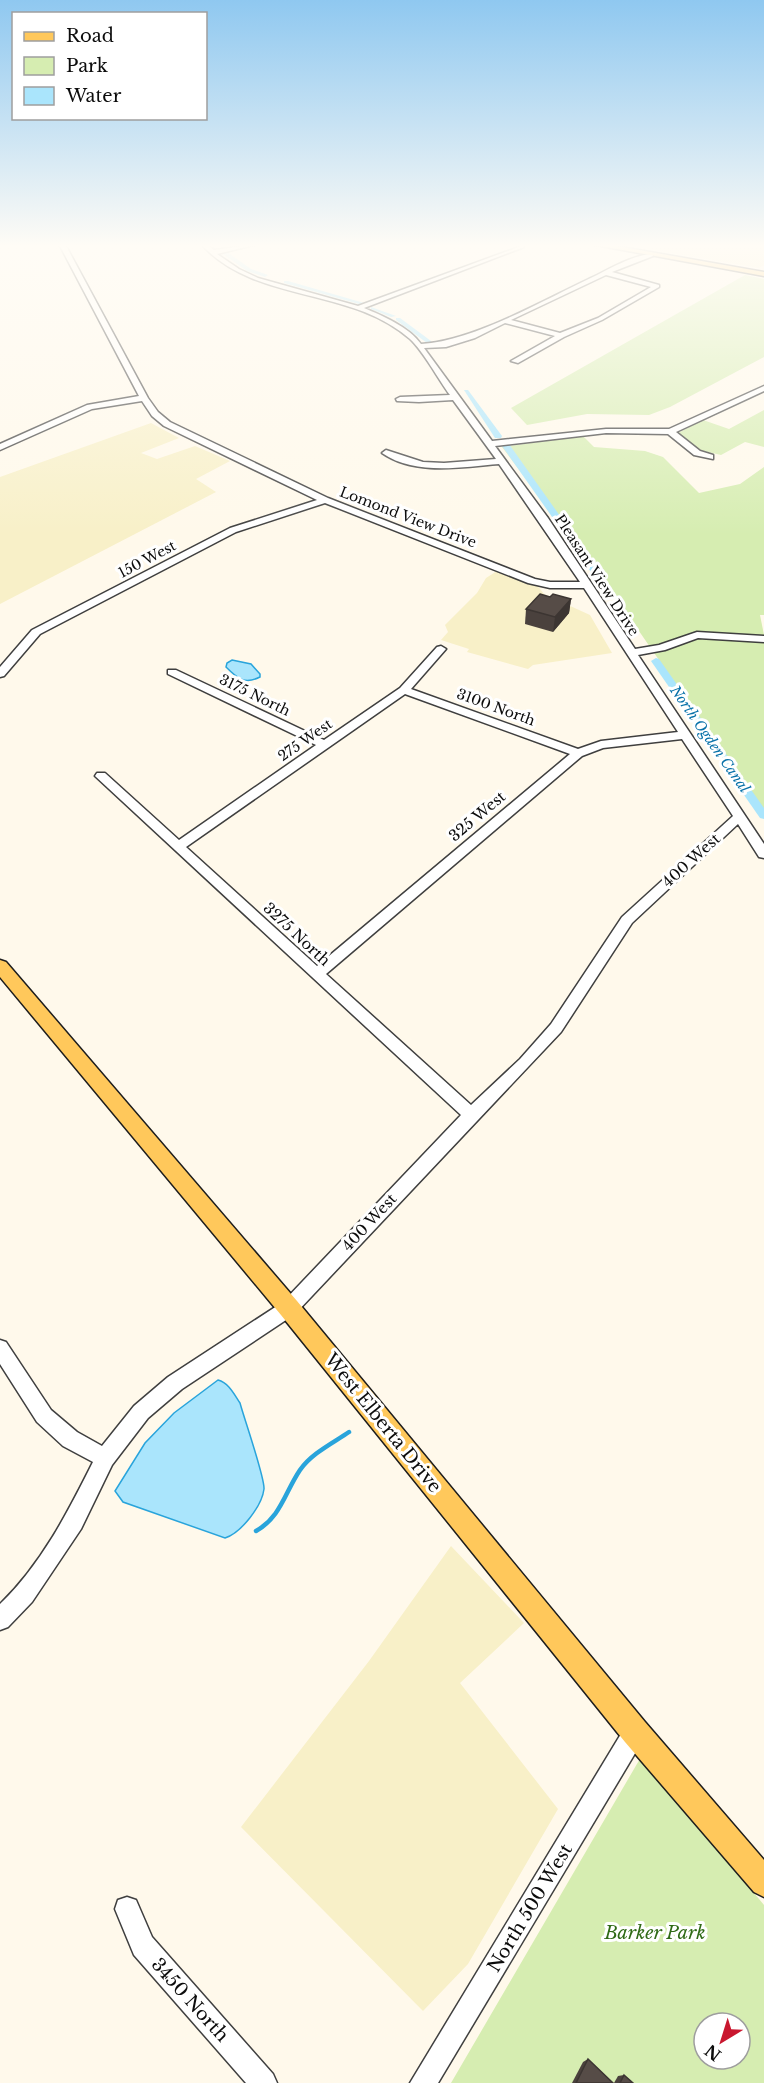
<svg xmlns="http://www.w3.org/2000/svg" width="764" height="2083" font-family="'Libre Baskerville',serif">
<rect width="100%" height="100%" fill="#fff9eb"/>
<g fill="#f8f0c8">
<polygon points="660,244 764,244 764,265 759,268 648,249"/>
<polygon points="151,423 179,438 141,453 157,459 195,446 230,461 196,479 216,492 0,604 0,477"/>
<polygon points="497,571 537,585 544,594 590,615 612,653 533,665 528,669 467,652 469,649 441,640 448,632 445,625 477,593 486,578"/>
<polygon points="451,1546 524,1623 460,1683 558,1809 468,1964 423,2011 241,1827 369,1661"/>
</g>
<g fill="#d6edb1" fill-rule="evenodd">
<polygon points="745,275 764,279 764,357 670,407 649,415 587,414 527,425 511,408"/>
<polygon points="764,410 764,447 745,442 721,455 699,450 678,433 703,420 729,429"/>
<polygon points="583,436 594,447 645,451 663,457 699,493 740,484 764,467 764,615 760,615 764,635 764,812 621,605 502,447"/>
<path d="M 641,1757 L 764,1905 L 764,2083 L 451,2083 ZM 704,2023 L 740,2023 L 740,2059 L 704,2059 Z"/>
</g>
<g fill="#aae5fc" stroke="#29a4db" stroke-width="1.5">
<path d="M 232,660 L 251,664 L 260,674 L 260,677 C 244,685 237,678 226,667 L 227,663 Z"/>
<path d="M 218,1380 C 229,1383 234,1394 240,1403 C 244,1418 265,1478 264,1489 C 262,1506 241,1533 225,1538 L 123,1502 L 115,1491 L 145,1443 L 174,1413 Z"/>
</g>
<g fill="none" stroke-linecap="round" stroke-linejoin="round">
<path stroke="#29a4db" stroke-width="4.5" d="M 256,1531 C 281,1517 285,1492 300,1470 C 312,1453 333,1443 349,1432"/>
<g fill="#aae5fc" fill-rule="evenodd">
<polygon points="223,252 227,252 251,269 268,275 265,277 247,271 223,254"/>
<polygon points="284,281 288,281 364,303 359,304 284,283"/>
<polygon points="371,307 396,316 391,317 371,309"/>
<polygon points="396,318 400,318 431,341 431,343 427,343 396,320"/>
<polygon points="464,390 468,390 502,436 501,438 495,438"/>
<polygon points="503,444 509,444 611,588 611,592 605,592 502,446"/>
<polygon points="656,658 659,659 764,808 764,819 760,818 651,661"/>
</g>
<g stroke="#3f3f3f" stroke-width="3">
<g id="minor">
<path d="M 59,244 L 65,244 L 148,398 L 158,412 L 170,422 L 328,498 L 535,579 L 550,582 L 580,582 L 499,464 C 462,467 415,476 382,453 L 386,450 L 423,462 L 444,463 L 496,459 L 453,400 L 419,402 L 397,401 L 396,399 L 400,397 L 450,395 C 438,379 424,352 410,339 C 351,286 255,304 201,244 L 207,244 L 214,250 L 258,244 L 217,254 L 239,269 L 258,278 L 358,306 L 524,245 L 524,247 L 364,308 C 383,316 409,327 421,344 C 475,341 547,298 597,275 C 613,267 636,254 653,254 L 653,256 L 612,272 L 659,285 L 659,287 L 602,320 L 564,337 L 518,363 L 511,361 L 555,336 L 505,323 L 475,338 L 446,347 L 424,348 L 492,441 L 606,429 L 669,429 L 764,386 L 764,391 L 676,432 L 700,451 L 713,455 L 713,459 L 694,455 L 668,434 L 606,433 L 495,446 L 548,518 L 635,649 L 659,645 L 697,632 L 764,636 L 764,642 L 698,638 L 665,650 L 638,655 L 764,844 L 764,858 L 759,857 L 738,824 L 632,923 L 561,1032 L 295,1314 L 182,1389 L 148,1418 L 112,1465 L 81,1529 L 32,1602 L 8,1627 L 0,1630 L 0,1604 C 41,1565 68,1512 93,1462 L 63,1446 L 37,1422 L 0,1364 L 0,1340 L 6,1342 L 51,1410 L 77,1432 L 102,1446 L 134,1406 L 168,1377 L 283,1302 L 461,1115 L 95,776 L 97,773 L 105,773 L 179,840 L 316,745 L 168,674 L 168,670 L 176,670 L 324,740 L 400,688 L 437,647 L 441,646 L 446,649 L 411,689 L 578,749 L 601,741 L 678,732 L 584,588 L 550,588 L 528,583 L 325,503 L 236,532 L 40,634 L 4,676 L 0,677 L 0,667 L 32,630 L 230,528 L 317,500 L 164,426 L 152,416 L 142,401 L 92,409 L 0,450 L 0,444 L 87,405 L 139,396 ZM 606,275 L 651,287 L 598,318 L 560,333 L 511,320 ZM 405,694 L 570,754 L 317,966 L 186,847 ZM 682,739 L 733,816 L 622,917 L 551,1024 L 520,1059 L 471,1105 L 326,974 L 582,756 L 603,748 Z"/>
<polygon points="635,1721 643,1724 646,1732 643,1740 438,2083 410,2083 627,1724"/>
<polygon points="127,1897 136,1900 152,1937 273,2074 277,2083 246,2083 134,1955 115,1909 118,1900"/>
</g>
</g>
<g stroke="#1d1d1d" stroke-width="3">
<g id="major">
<polygon points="590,244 605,244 764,272 764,276"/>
<polygon points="0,960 6,962 297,1301 645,1722 764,1860 764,1897 754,1892 625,1742 281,1315 0,977"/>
</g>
</g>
<use href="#minor" fill="#fff" fill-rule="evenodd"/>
<use href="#major" fill="#ffc85b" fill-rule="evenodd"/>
</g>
<g fill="#4a413d">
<polygon points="550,597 571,599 569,613 553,632 525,624 526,609"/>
<polygon points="588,2059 613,2083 572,2083 583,2062"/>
<polygon points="624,2075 633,2083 614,2083 618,2076"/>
</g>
<polygon fill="#3c3532" points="571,599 569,613 553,632 555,617"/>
<g fill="#564c47" stroke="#3c3532" stroke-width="1.5">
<polygon points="540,594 550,597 553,594 571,599 555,617 526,609"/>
<polygon points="588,2059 613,2083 576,2083"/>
<polygon points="624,2075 633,2083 620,2083"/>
</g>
<linearGradient id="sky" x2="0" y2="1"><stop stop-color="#8fc8f0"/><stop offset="0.46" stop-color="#fffcf6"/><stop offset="1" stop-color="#fffcf6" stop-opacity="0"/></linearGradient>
<rect width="764" height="535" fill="url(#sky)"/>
<g text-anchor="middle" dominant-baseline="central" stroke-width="6" stroke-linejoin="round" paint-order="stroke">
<g font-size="14" fill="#0c0c0c" stroke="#fff">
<text transform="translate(408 517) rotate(21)">Lomond View Drive</text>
<text transform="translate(147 559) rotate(-28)">150 West</text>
<text transform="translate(597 575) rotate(57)">Pleasant View Drive</text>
<text transform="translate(255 695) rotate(26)">3175 North</text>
<text transform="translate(496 707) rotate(20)">3100 North</text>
<text transform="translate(305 740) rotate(-35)">275 West</text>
</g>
<g font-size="14" font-style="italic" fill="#0972a9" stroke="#fff">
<text transform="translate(710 739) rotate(55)">North Ogden Canal</text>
</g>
<g font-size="15" fill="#0c0c0c" stroke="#fff">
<text transform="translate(477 816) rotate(-40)">325 West</text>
<text transform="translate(691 860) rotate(-42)">400 West</text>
<text transform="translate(297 934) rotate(43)">3275 North</text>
<text transform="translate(369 1222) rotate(-47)">400 West</text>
</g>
<g font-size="18" fill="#0c0c0c" stroke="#fff">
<text transform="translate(383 1423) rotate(51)">West Elberta Drive</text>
<text transform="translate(530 1908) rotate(-59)">North 500 West</text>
<text transform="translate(190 2000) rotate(48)">3450 North</text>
</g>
<g font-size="18" font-style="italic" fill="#2f6a16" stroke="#fff">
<text x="655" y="1933">Barker Park</text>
</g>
</g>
<rect x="12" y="12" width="195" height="108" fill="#ffffff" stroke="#9e9e9e" stroke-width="1.5"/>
<rect x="24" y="32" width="30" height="9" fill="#ffc85b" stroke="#9e9e9e" stroke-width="1.5"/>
<text x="66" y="42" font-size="18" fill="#0c0c0c">Road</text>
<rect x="24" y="57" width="30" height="18" fill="#d6edb1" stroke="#9e9e9e" stroke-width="1.5"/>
<text x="66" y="72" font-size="18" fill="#0c0c0c">Park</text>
<rect x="24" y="87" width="30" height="18" fill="#aae5fc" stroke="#9e9e9e" stroke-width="1.5"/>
<text x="66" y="102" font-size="18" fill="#0c0c0c">Water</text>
<g transform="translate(722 2041) rotate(218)"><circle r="28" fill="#ffffff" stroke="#9e9e9e" stroke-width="1.5"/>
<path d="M0-4.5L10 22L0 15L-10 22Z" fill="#c9172f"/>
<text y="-9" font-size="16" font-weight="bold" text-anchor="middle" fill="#0c0c0c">N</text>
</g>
</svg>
